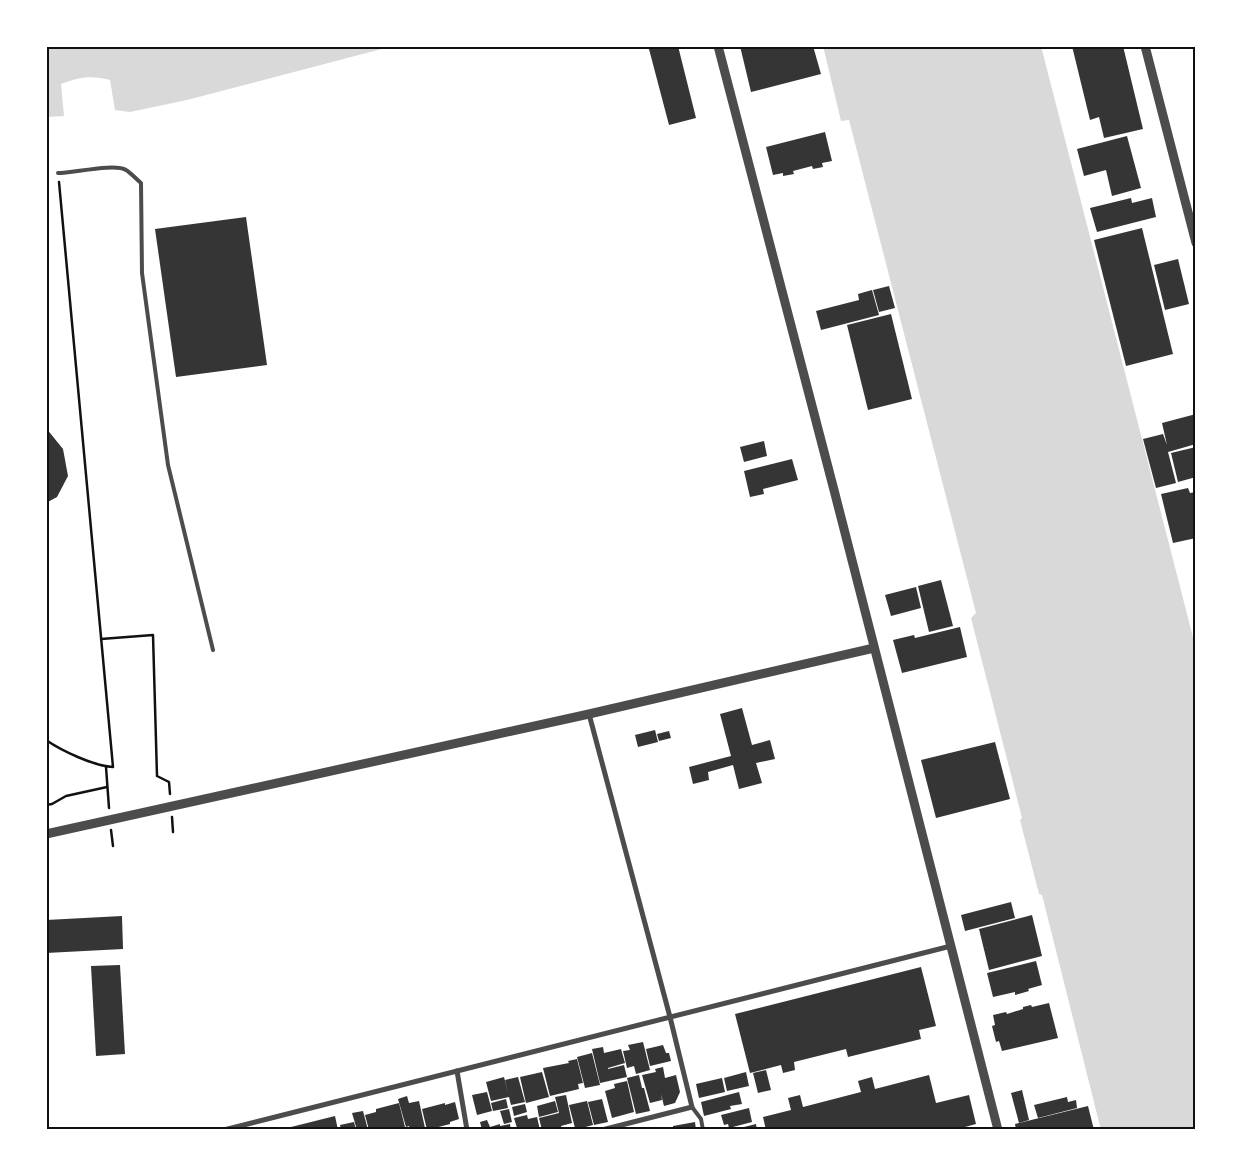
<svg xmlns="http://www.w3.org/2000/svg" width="1242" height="1176" font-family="'Public Sans',sans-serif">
<rect width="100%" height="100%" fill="#fff"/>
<g fill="#d9d9d9">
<path d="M 46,46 L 393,46 L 187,100 L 130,112 L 115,110 L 110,80 C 91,75 79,77 61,84 L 64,116 L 46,117 Z"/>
<polygon points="823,46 1041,46 1196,649 1196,1130 1101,1130 1042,895 1039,894 1020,820 1022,818 971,618 976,613 849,120 841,121"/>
</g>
<g fill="#353535">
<polygon points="662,46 678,46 696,118 669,125 649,49"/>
<polygon points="740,46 813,46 821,74 751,92"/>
<polygon points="1072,46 1123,46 1143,129 1104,138 1099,117 1090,120"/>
<polygon points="825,132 832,161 822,163 823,167 813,169 812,166 793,171 794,174 783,176 783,173 773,175 766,147"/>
<polygon points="1127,136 1141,188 1112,196 1106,170 1084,176 1077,149"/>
<polygon points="1131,198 1132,203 1152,198 1156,217 1097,232 1090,208"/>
<polygon points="246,217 267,365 176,377 155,229"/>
<polygon points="1142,228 1173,354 1126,366 1094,240"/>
<polygon points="1178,259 1189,304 1165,310 1154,265"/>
<polygon points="889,286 895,308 879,312 873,290"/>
<polygon points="872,290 879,315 821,330 816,311 859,300 858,294"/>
<polygon points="891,314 912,399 868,410 847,325"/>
<polygon points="1196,414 1196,444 1168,452 1176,483 1156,488 1143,439 1163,434 1167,445 1162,423"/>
<polygon points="46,428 63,449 68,476 57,497 46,503"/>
<polygon points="764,441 767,456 744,462 740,447"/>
<polygon points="1196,447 1196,477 1178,482 1171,453"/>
<polygon points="792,459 798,480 763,489 764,494 750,497 744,471"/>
<polygon points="1188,488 1190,493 1196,492 1196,538 1173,543 1161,494"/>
<polygon points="941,580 953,626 929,632 918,586"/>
<polygon points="916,587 921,608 891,616 885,595"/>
<polygon points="960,627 967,657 902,673 893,640 914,635 915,638"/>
<polygon points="742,708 752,745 770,740 775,759 756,763 762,783 739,789 733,765 708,772 709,780 693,784 689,767 731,756 720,714"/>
<polygon points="655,730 658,742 638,747 635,735"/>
<polygon points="669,731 671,738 659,741 657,734"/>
<polygon points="995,742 1010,799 936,818 921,760"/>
<polygon points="1011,902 1015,918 965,931 961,915"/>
<polygon points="1032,915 1042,956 989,970 979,929"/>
<polygon points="122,916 123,949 46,953 46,920"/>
<polygon points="1036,961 1042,985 1028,989 1029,991 1015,995 1015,992 993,997 987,973"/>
<polygon points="120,965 125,1054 96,1056 91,966"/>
<polygon points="921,967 936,1026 919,1030 921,1039 848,1057 846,1049 794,1062 795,1070 783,1073 781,1065 750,1073 735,1014"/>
<polygon points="1049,1003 1058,1038 1002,1051 999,1041 996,1042 992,1026 995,1025 993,1015 1006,1012 1007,1014 1023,1009 1023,1007 1031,1005 1032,1007"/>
<polygon points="643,1042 650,1070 636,1074 634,1066 627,1068 623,1051 630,1050 628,1045"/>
<polygon points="663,1045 666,1053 669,1053 671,1061 650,1066 646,1049"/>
<polygon points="603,1047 604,1053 621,1049 625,1063 608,1068 608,1069 624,1065 627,1077 600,1083 592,1049"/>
<polygon points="592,1053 600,1085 585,1088 577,1057"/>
<polygon points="577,1059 583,1083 578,1084 579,1089 550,1096 543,1068 569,1063 568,1061"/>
<polygon points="663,1067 665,1078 676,1075 680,1092 675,1103 664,1106 661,1094 662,1100 650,1103 642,1075 656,1072 655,1069"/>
<polygon points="766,1070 771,1090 758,1093 753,1073"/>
<polygon points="542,1072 549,1097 526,1103 520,1077"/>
<polygon points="746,1072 749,1086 727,1091 724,1078"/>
<polygon points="639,1075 642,1088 644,1088 650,1111 636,1114 627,1078"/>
<polygon points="929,1075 936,1103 969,1095 976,1124 954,1130 766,1130 763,1117 791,1110 788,1098 800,1095 803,1107 861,1092 858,1081 872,1077 875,1089"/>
<polygon points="504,1077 508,1093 505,1080 518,1077 525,1102 511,1105 509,1097 491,1101 486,1082"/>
<polygon points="722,1078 725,1092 699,1098 696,1084"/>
<polygon points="627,1081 634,1112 612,1118 605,1091 615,1088 614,1084"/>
<polygon points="1022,1090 1029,1120 1019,1123 1011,1093"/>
<polygon points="487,1092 492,1111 477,1115 472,1095"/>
<polygon points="739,1092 742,1104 730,1106 731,1109 704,1116 701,1102"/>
<polygon points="566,1095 572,1123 561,1126 562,1130 542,1130 539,1118 559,1113 555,1097"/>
<polygon points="407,1096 409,1103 419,1101 425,1128 417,1130 410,1130 409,1126 406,1127 398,1099"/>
<polygon points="1067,1097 1068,1102 1076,1100 1077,1108 1038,1118 1034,1105"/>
<polygon points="506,1099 508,1108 493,1111 491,1103"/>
<polygon points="602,1099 608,1122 594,1125 588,1102"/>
<polygon points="555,1101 558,1112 539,1117 537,1106"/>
<polygon points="587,1101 593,1125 578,1129 578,1127 575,1128 569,1105"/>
<polygon points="455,1102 459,1119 450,1122 450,1124 427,1130 422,1109 445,1103 445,1105"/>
<polygon points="399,1103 405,1127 395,1130 369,1130 365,1115 376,1112 376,1109"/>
<polygon points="525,1104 527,1112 514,1116 512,1107"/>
<polygon points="1088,1106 1094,1130 1016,1130 1015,1124"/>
<polygon points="749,1108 752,1122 729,1128 728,1124 724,1125 721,1115"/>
<polygon points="509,1109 512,1122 504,1124 500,1111"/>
<polygon points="363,1111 368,1130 357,1130 352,1113"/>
<polygon points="527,1115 528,1119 537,1117 540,1130 521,1130 520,1127 517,1128 514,1118"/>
<polygon points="335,1116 338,1130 283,1130 283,1129"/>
<polygon points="487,1120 490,1127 500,1124 500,1126 510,1124 511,1130 482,1130 480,1122"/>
<polygon points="354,1122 356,1130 341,1130 340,1125"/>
<polygon points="695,1122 696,1130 673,1130 673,1126"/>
<polygon points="756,1124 757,1130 736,1130 736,1129"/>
</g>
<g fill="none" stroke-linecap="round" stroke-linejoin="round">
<g stroke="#111" stroke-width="2.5">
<polyline points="101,639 153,635 157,776 169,782 170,794"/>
<path d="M 46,740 C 62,751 94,766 113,767 L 59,182"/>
<polyline points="106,767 109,808"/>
<polyline points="46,805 52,804 66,796 107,787"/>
<polyline points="172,817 173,832"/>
<polyline points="111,830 113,846"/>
</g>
<g stroke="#4c4c4c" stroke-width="4">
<path d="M 58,173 C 73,173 115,163 126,170 C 131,173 136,179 141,183 L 142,273 L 168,465 L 213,650"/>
<polyline points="692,1107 701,1119 703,1130"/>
</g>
<g stroke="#4c4c4c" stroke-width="5">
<polyline points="589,714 670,1017 692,1107 602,1130"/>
<polyline points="457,1071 467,1130"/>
<polyline points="224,1130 951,946"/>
</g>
<g stroke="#4c4c4c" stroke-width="9">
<polyline points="718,46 834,490 998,1130"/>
<polyline points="1145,46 1196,243"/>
<polyline points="46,834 589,714 874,648"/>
</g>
</g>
<rect width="1242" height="1176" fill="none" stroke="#ffffff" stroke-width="95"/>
<rect x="48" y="48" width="1146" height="1080" fill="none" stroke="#111" stroke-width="2"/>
</svg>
